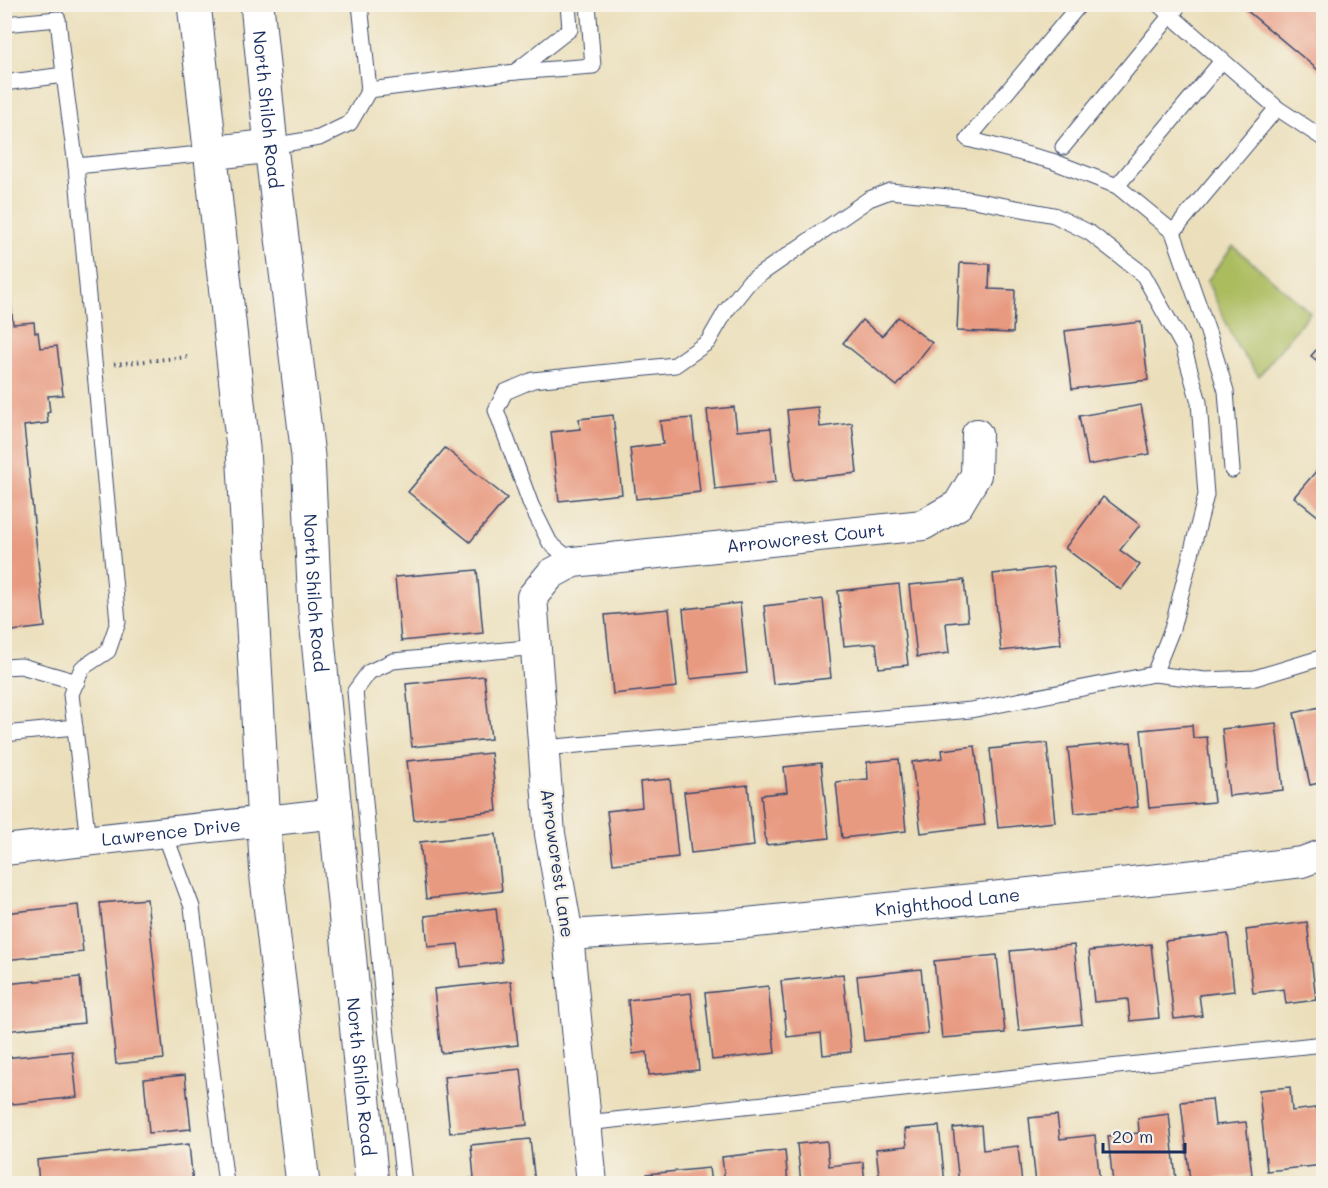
<svg xmlns="http://www.w3.org/2000/svg" width="1328" height="1188" font-family="Mali,sans-serif">
<rect width="100%" height="100%" fill="#f7f3e8"/>
<filter id="ink" filterUnits="userSpaceOnUse"><feTurbulence type="fractalNoise" baseFrequency=".0167" numOctaves="2"/><feDisplacementMap in="SourceGraphic" scale="12" xChannelSelector="R" yChannelSelector="G"/><feConvolveMatrix kernelMatrix="1 2 1 2 8 2 1 2 1" color-interpolation-filters="sRGB"/></filter>
<filter id="wash" filterUnits="userSpaceOnUse"><feTurbulence type="fractalNoise" baseFrequency=".008" numOctaves="4" result="noise"/><feDisplacementMap in="SourceGraphic" scale="24" xChannelSelector="R" yChannelSelector="G"/><feGaussianBlur stdDeviation="1.35" result="paint"/><feColorMatrix in="noise" values="0 0 0 0 0 0 0 0 0 0 0 0 0 0 0 0 0 1.4 0 .05"/><feComposite in="paint" operator="in"/></filter>
<g filter="url(#wash)">
<rect width="100%" height="100%" fill="#ebdfbb"/>
<polygon fill="#abbc5f" stroke="#63765e" stroke-width="1.5" points="1233,246 1310,312 1259,376 1237,346 1207,281"/>
<g id="blocks">
<g fill="#e89a81">
<polygon points="1239,4 1324,4 1324,75"/>
<polygon points="4,255 6,255 13,324 34,322 35,333 38,332 40,348 57,346 63,395 48,396 50,412 47,413 48,423 24,426 45,627 4,632"/>
<polygon points="960,263 990,264 989,289 1015,290 1013,333 957,331"/>
<polygon points="898,317 932,343 897,386 843,343 862,320 882,336"/>
<polygon points="1141,322 1148,380 1072,389 1065,331"/>
<polygon points="1324,341 1324,366 1311,356"/>
<polygon points="1141,405 1150,454 1088,465 1079,416"/>
<polygon points="734,407 737,431 771,428 776,482 715,489 707,410"/>
<polygon points="818,407 820,427 852,423 857,473 794,480 787,410"/>
<polygon points="613,415 622,494 559,501 551,432 580,429 579,419"/>
<polygon points="692,418 700,492 636,499 630,448 663,444 660,421"/>
<polygon points="445,448 507,498 470,542 408,492"/>
<polygon points="1324,462 1324,521 1294,497"/>
<polygon points="1103,497 1140,525 1120,550 1140,565 1121,590 1065,548"/>
<polygon points="1053,567 1061,644 1001,651 993,574"/>
<polygon points="477,570 483,633 401,641 395,577"/>
<polygon points="964,580 968,621 946,623 949,653 917,657 909,585"/>
<polygon points="899,584 908,665 879,668 876,643 844,646 838,591"/>
<polygon points="823,599 831,678 773,684 764,606"/>
<polygon points="740,603 747,673 690,679 683,609"/>
<polygon points="669,609 677,687 613,694 605,615"/>
<polygon points="484,676 491,739 412,747 406,684"/>
<polygon points="1324,706 1324,782 1310,785 1294,713"/>
<polygon points="1276,723 1283,790 1229,796 1222,729"/>
<polygon points="1192,725 1193,738 1207,737 1214,802 1149,808 1141,730"/>
<polygon points="1131,742 1138,807 1075,813 1068,748"/>
<polygon points="1047,743 1055,822 998,828 990,749"/>
<polygon points="975,746 985,825 921,833 912,762 943,758 942,750"/>
<polygon points="491,753 497,811 414,820 407,761"/>
<polygon points="899,759 906,831 842,838 836,782 868,779 867,762"/>
<polygon points="821,763 829,838 766,845 761,795 787,792 784,767"/>
<polygon points="670,779 678,857 613,864 607,811 642,807 640,782"/>
<polygon points="748,785 754,846 691,853 684,792"/>
<polygon points="496,834 502,891 426,899 420,842"/>
<polygon points="147,899 164,1059 116,1064 100,903"/>
<polygon points="78,905 83,952 4,960 4,913"/>
<polygon points="496,908 502,962 461,967 458,944 428,947 425,916"/>
<polygon points="1307,922 1316,1000 1286,1004 1284,989 1253,993 1246,930"/>
<polygon points="1228,934 1234,991 1199,995 1202,1016 1174,1019 1165,941"/>
<polygon points="1151,944 1159,1018 1130,1021 1128,999 1094,1002 1089,951"/>
<polygon points="1074,945 1082,1024 1019,1031 1010,951"/>
<polygon points="997,955 1005,1033 942,1038 934,961"/>
<polygon points="921,969 928,1034 864,1041 857,976"/>
<polygon points="843,974 851,1052 823,1055 821,1033 787,1037 781,981"/>
<polygon points="80,977 84,1023 4,1031 4,984"/>
<polygon points="511,981 518,1045 441,1053 434,989"/>
<polygon points="768,986 775,1053 712,1060 705,993"/>
<polygon points="691,993 699,1070 649,1075 647,1052 633,1054 628,1000"/>
<polygon points="72,1051 77,1097 4,1105 4,1058"/>
<polygon points="521,1069 527,1125 450,1133 444,1077"/>
<polygon points="185,1075 191,1129 149,1133 144,1079"/>
<polygon points="1290,1087 1292,1111 1322,1107 1324,1165 1267,1171 1259,1090"/>
<polygon points="1212,1099 1215,1125 1246,1122 1252,1175 1190,1181 1181,1102"/>
<polygon points="1169,1114 1176,1180 1145,1184 1113,1184 1108,1136 1139,1133 1138,1118"/>
<polygon points="1057,1115 1060,1139 1095,1135 1100,1184 1036,1184 1029,1118"/>
<polygon points="981,1125 983,1150 1018,1146 1022,1184 959,1184 953,1128"/>
<polygon points="939,1126 945,1184 880,1184 876,1149 907,1146 905,1129"/>
<polygon points="530,1139 535,1184 457,1184 457,1180 474,1178 471,1145"/>
<polygon points="827,1141 829,1166 863,1162 865,1184 801,1184 797,1144"/>
<polygon points="189,1144 193,1184 39,1184 37,1160"/>
<polygon points="785,1150 788,1184 725,1184 722,1157"/>
<polygon points="709,1168 711,1184 648,1184 647,1174"/>
</g>
</g>
</g>
<g filter="url(#ink)">
<use href="#blocks" fill-opacity="0" stroke="#3a496c" stroke-width="1.5"/>
<g fill="none" stroke-linecap="round" stroke-linejoin="round">
<g stroke="#3a496c" stroke-width="17">
<g id="lane">
<polyline points="1080,4 968,139 1052,161 1117,186 1173,232 1277,108 1158,4"/>
<polyline points="4,24 58,19 64,75"/>
<polyline points="515,72 570,29 568,4"/>
<polyline points="4,83 64,75 76,166 210,153"/>
<polyline points="369,90 515,72 593,66 588,4"/>
<polyline points="1277,108 1324,139"/>
<polyline points="271,146 319,138 350,123 369,90 360,4"/>
<polyline points="1063,147 1180,4"/>
<polyline points="76,166 118,622 108,651 82,668 71,694 88,841"/>
<polyline points="1117,186 1222,61"/>
<polyline points="1173,232 1208,332 1226,391 1232,470"/>
<polyline points="4,667 21,666 77,682"/>
<polyline points="1154,674 1205,680 1255,678 1324,657"/>
<polyline points="4,734 75,727"/>
<polyline points="544,748 971,710 1154,674 1172,629 1206,495 1199,402 1183,346 1143,274 1090,233 1054,215 968,199 890,191 869,199 749,282 726,311 708,342 675,365 533,380 505,392 496,410 531,505 550,543 573,562"/>
<polyline points="164,832 192,907 226,1184"/>
<polyline points="586,1123 1324,1044"/>
<polyline points="404,1184 383,1001 355,691 369,672 393,661 536,647"/>
</g>
</g>
<g stroke="#3a496c" stroke-width="32">
<g id="street">
<path id="s1" d="M 4,850 L 337,813"/>
<path id="s2" d="M 568,935 L 728,925 L 1196,875 L 1302,862 L 1324,854"/>
<path id="s3" d="M 592,1184 L 568,935 L 550,834 L 532,597 L 551,574 L 573,562 L 923,525 L 958,505 L 976,475 L 977,434"/>
</g>
</g>
<g stroke="#3a496c" stroke-width="35">
<g id="secondary">
<polyline points="194,4 243,448 267,879 303,1184"/>
<path id="s4" d="M 257,4 L 271,146 L 308,456 L 315,609 L 372,1184"/>
<polyline points="210,153 271,146"/>
</g>
</g>
<polyline stroke="#3a496c" stroke-width="4" stroke-dasharray="1.5 4.5" stroke-linecap="butt" points="114,364 188,357"/>
<use href="#lane" stroke="#fff" stroke-width="15"/>
<use href="#street" stroke="#fff" stroke-width="30"/>
<use href="#secondary" stroke="#fff" stroke-width="33"/>
</g>
</g>
<g text-anchor="middle" dominant-baseline="central" stroke-width="5" stroke-linejoin="round" paint-order="stroke">
<g font-size="18" fill="#1b2f5e" stroke="#f7f3e8">
<text stroke="none"><textPath href="#s4" startOffset="106">North Shiloh Road</textPath></text>
<text stroke="none"><textPath href="#s3" startOffset="879">Arrowcrest Court</textPath></text>
<text stroke="none"><textPath href="#s4" startOffset="592">North Shiloh Road</textPath></text>
<text stroke="none"><textPath href="#s1" startOffset="168">Lawrence Drive</textPath></text>
<text transform="translate(558 863) rotate(82)">Arrowcrest Lane</text>
<text stroke="none"><textPath href="#s2" startOffset="381">Knighthood Lane</textPath></text>
<text stroke="none"><textPath href="#s4" startOffset="1078">North Shiloh Road</textPath></text>
</g>
</g>
<rect width="1328" height="1188" fill="none" stroke="#f7f3e8" stroke-width="24"/>
<path d="M1103 1143v9h82v-9" fill="none" stroke="#1b2f5e" stroke-width="3"/>
<text x="1112" y="1143" font-size="18" fill="#1b2f5e" stroke="#f7f3e8" stroke-width="4.5" paint-order="stroke">20 m</text>
</svg>
